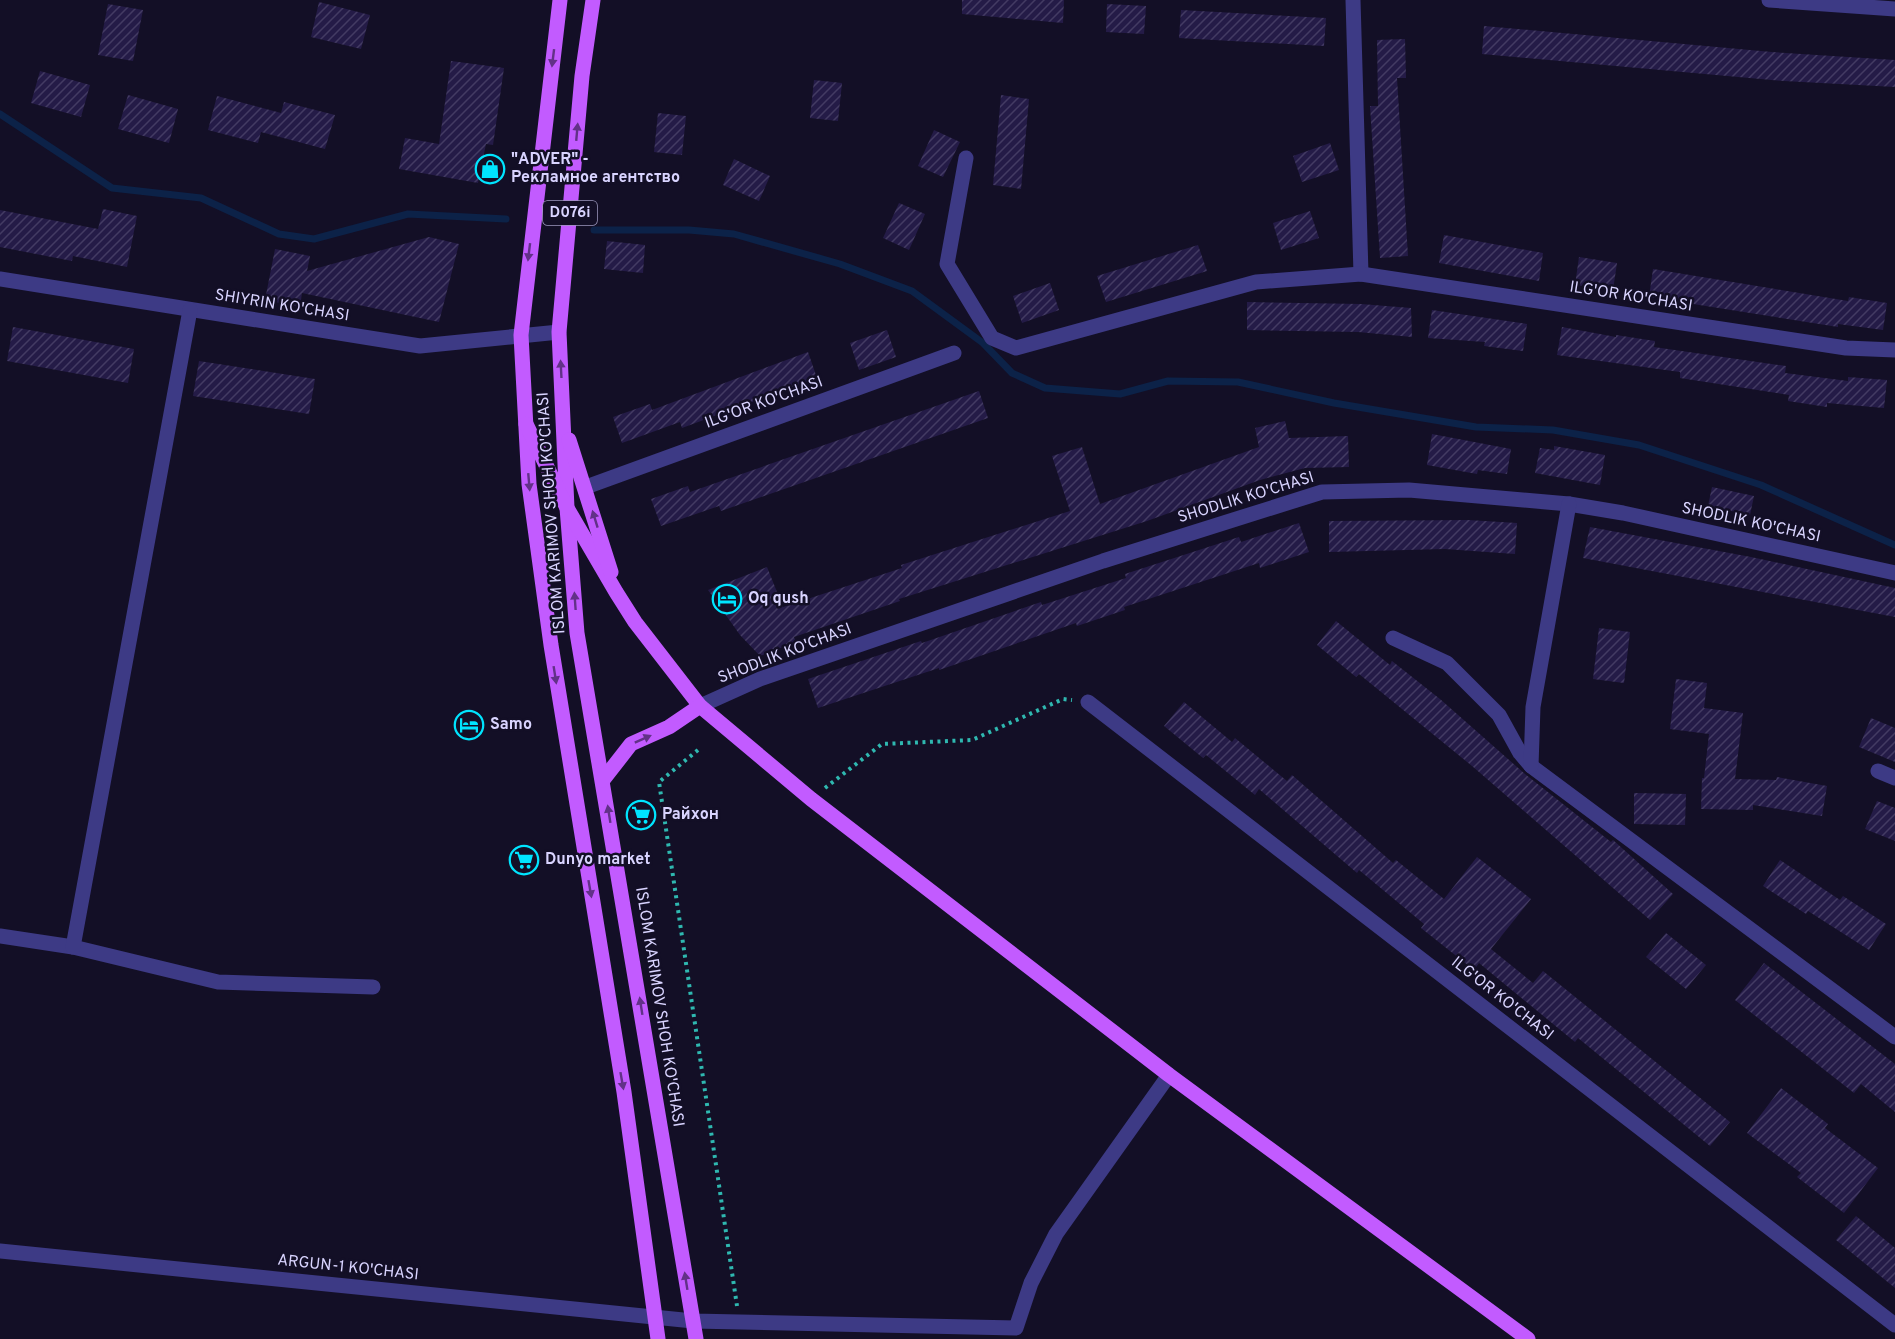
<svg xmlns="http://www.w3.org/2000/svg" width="1895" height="1339" font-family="Overpass,sans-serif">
<defs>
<pattern id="building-hatch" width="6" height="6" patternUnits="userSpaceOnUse" patternTransform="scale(1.5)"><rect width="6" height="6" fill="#241b47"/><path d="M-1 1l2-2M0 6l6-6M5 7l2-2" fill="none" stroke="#433b63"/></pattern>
</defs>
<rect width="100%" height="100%" fill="#130f26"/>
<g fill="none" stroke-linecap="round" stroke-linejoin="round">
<g stroke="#0c2248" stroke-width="7">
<polyline points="0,114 112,188 201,198 279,234 314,239 408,214 506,219"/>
<polyline points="594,230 689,230 734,234 840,264 912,291 983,343 1012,373 1045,388 1120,394 1168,381 1238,382 1334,403 1476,427 1553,430 1639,445 1761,485 1895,545"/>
</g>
</g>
<g fill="url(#building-hatch)">
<polygon points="962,0 1064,0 1063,23 962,14"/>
<polygon points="319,2 370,15 361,49 311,37"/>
<polygon points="108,4 143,10 133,61 98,55"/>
<polygon points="1107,4 1146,6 1144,34 1106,32"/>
<polygon points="1181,10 1326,18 1324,46 1179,38"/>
<polygon points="1484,26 1772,52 1895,60 1895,87 1784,81 1482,54"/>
<polygon points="1405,39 1406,78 1397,78 1408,256 1380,258 1370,106 1378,106 1377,40"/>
<polygon points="451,61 504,68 493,145 486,144 478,183 399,169 405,138 439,144"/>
<polygon points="40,71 90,85 81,117 31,103"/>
<polygon points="814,80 842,83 838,121 810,118"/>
<polygon points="128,95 178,109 169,143 118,129"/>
<polygon points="1001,95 1029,99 1021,189 993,185"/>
<polygon points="217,96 281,113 284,102 335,115 325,149 261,132 258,143 208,130"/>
<polygon points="658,113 686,116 682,155 654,152"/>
<polygon points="934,130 960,142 943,177 918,166"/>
<polygon points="1330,143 1339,170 1302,182 1293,156"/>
<polygon points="734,159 770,176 759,201 723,185"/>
<polygon points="899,203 925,214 909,250 883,238"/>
<polygon points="103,209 137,216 127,267 73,256 72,261 0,247 0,210 98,229"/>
<polygon points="1310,211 1319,238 1281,250 1273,223"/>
<polygon points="1444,235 1543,253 1539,281 1439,263"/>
<polygon points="429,237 459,244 439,322 302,293 300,307 265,300 275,249 310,256 307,271"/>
<polygon points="607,241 645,245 643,273 604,269"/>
<polygon points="1198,245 1207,271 1106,302 1097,276"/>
<polygon points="1579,257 1617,263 1613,290 1575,285"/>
<polygon points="1653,269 1848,301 1849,297 1887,303 1883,330 1838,324 1838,327 1649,297"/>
<polygon points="1050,283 1059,310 1022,323 1013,296"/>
<polygon points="1247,302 1361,304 1411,308 1412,337 1358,332 1247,330"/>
<polygon points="1432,310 1527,324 1523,351 1484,346 1485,342 1428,338"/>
<polygon points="13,327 134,349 128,383 7,361"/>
<polygon points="1562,327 1616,337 1616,335 1655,341 1654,347 1786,366 1785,373 1848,381 1848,377 1887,380 1884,408 1827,403 1827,407 1788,401 1789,395 1680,378 1680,372 1557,355"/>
<polygon points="887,330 896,357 859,370 850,343"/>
<polygon points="808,352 817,378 682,428 680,422 622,443 613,417 650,404 652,410"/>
<polygon points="199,361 315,379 309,414 193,396"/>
<polygon points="979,391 988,418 721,511 719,506 661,526 651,499 688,486 690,492"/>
<polygon points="1285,421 1289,438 1348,436 1349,467 1305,468 1260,480 1147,521 899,599 900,601 794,637 796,642 760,656 740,635 708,590 767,567 783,607 902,568 901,565 1070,511 1052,456 1082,447 1100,504 1259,447 1255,428"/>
<polygon points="1432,434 1511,449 1507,474 1478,470 1477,474 1427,465"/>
<polygon points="1554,446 1605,455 1600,485 1535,473 1540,448 1554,450"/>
<polygon points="1712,487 1754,496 1750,515 1708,506"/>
<polygon points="1468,520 1517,523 1515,554 1445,549 1329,552 1329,521"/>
<polygon points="1299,523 1309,552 1260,568 1259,563 1124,607 1125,610 1077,626 1076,623 939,670 939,668 818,708 808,679 921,641 922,643 1041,602 1042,605 1126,578 1125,574 1239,537 1241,542"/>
<polygon points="1590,527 1751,557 1895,588 1895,617 1583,558"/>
<polygon points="1336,621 1390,665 1392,661 1440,699 1525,774 1611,842 1613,840 1673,894 1650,920 1472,766 1359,674 1356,677 1317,645"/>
<polygon points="1599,628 1630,632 1624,683 1593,679"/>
<polygon points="1676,679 1707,683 1704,708 1743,713 1735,779 1776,780 1777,777 1827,786 1822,816 1753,805 1753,810 1701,809 1702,778 1704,778 1709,734 1670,729"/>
<polygon points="1184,702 1232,742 1235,738 1287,781 1292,775 1393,863 1396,860 1444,899 1477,857 1531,899 1491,949 1533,983 1543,971 1730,1122 1710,1146 1578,1038 1575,1042 1479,963 1474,970 1421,928 1424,924 1359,870 1357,873 1259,789 1255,795 1206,755 1203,758 1164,726"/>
<polygon points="1871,718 1895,728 1895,762 1859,747"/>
<polygon points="1634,793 1686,794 1685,825 1634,824"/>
<polygon points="1877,801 1895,808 1895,841 1865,829"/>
<polygon points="1780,860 1840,900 1843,896 1886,924 1869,950 1808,911 1806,914 1763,886"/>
<polygon points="1666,933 1706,965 1686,989 1646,957"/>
<polygon points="1764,963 1895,1064 1895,1112 1861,1084 1854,1093 1735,1000"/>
<polygon points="1781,1088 1828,1124 1825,1128 1878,1168 1844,1213 1797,1177 1801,1173 1747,1133"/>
<polygon points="1856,1216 1895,1248 1895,1288 1836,1240"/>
</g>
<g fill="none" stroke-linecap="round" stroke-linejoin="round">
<g stroke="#2fb8b0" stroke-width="4" stroke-dasharray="3 4.5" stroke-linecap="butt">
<polyline points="698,750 659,782 737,1306"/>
<polyline points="825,788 882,744 972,740 1063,699 1072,700"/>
</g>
<g stroke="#3d3a85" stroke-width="15">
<polyline points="1353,0 1361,274"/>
<polyline points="1769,0 1895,9"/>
<polyline points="966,158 947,264 992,338 1016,348 1256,282 1361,274 1846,348 1895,350"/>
<polyline points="0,279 420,346 559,332"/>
<polyline points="586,487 954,353"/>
<polyline points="1393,638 1447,663 1499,715 1520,753 1531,766 1895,1037"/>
<polyline points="1088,702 1895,1325"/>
<polyline points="700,706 760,679 1103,561 1322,492 1409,490 1569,504 1623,513 1895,573"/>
<polyline points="1531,766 1533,707 1569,504"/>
<polyline points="1878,771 1895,778"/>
<polyline points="0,936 73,947 218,982 373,987"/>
<polyline points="73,947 190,310"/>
<polyline points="0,1251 693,1321 1016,1328 1031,1283 1056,1234 1169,1075"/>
</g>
<g stroke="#c25bff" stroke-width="15">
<polyline points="560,0 521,335 529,484 551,645 624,1092 658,1339"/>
<polyline points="593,0 582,76 559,332 567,508 577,633 696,1339"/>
<polyline points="526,424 567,508 616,592 635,622 700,706 811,799 1169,1075 1528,1339"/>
<polyline points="569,440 611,572"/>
<polyline points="603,780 631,744 669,727 700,706"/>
</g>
</g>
<defs><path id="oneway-solid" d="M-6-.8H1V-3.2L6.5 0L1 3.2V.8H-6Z" transform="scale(1.5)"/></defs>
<g fill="#623188">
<use href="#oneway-solid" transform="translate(553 58) rotate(97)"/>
<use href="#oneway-solid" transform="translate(577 132) rotate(-85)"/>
<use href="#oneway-solid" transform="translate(529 252) rotate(97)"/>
<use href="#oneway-solid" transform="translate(561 369) rotate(-93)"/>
<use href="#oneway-solid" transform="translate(529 482) rotate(85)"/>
<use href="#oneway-solid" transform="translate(595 519) rotate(-107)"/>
<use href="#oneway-solid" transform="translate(575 601) rotate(-94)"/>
<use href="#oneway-solid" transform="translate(555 675) rotate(81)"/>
<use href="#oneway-solid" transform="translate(643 739) rotate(-24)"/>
<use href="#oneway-solid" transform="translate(609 814) rotate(-99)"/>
<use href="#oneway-solid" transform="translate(590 889) rotate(80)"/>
<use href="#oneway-solid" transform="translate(641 1006) rotate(-99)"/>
<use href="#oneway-solid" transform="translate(622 1081) rotate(80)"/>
<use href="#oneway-solid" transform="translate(686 1281) rotate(-99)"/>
</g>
<defs>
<g id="shop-ring" transform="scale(1.5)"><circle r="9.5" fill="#130f26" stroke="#00e5ff" stroke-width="1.5"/><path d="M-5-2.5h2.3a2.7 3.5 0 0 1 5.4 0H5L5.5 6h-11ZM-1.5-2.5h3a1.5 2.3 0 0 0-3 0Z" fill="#00e5ff"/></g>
<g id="hotel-ring" transform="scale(1.5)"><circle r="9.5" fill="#130f26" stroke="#00e5ff" stroke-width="1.5"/><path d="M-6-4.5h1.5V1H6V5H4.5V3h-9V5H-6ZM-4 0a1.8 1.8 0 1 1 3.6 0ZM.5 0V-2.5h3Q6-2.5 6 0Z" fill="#00e5ff"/></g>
<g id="supermarket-ring" transform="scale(1.5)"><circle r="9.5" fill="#130f26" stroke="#00e5ff" stroke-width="1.5"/><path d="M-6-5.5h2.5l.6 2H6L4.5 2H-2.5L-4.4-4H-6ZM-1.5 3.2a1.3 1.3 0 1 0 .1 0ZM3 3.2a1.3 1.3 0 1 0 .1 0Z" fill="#00e5ff"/></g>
</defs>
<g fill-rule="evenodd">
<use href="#shop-ring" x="490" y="169"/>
<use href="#hotel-ring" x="727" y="599"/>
<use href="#hotel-ring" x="469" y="725"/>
<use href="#supermarket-ring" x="641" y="815"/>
<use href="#supermarket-ring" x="524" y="860"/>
</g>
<g text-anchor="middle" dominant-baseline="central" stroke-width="5" stroke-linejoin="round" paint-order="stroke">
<rect fill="#130f26" stroke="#9e99be" stroke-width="1.5" x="543" y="201" width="54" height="24" rx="4.5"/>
<g font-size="15" font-weight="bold" fill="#d9d4ff">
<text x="570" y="213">D076i</text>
</g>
<g font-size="16" font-weight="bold" fill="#d9d4ff" stroke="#130f26" text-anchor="start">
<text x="511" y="160">"ADVER" -<tspan x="511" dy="18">Рекламное агентство</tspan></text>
<text x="748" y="599">Oq qush</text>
<text x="490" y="725">Samo</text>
<text x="662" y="815">Райхон</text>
<text x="545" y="860">Dunyo market</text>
</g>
<g font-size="16" fill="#d9d4ff" stroke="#130f26">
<text transform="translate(1631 297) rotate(9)">ILG'OR KO'CHASI</text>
<text transform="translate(282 306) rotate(9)">SHIYRIN KO'CHASI</text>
<text transform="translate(764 403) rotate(-20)">ILG'OR KO'CHASI</text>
<text transform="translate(1246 498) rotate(-17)">SHODLIK KO'CHASI</text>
<text transform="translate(552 513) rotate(-94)">ISLOM KARIMOV SHOH KO'CHASI</text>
<text transform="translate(1751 523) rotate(12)">SHODLIK KO'CHASI</text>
<text transform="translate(785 654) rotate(-21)">SHODLIK KO'CHASI</text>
<text transform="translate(1502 999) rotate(38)">ILG'OR KO'CHASI</text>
<text transform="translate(659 1007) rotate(81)">ISLOM KARIMOV SHOH KO'CHASI</text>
<text transform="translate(348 1268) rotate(6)">ARGUN-1 KO'CHASI</text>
</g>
</g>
</svg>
